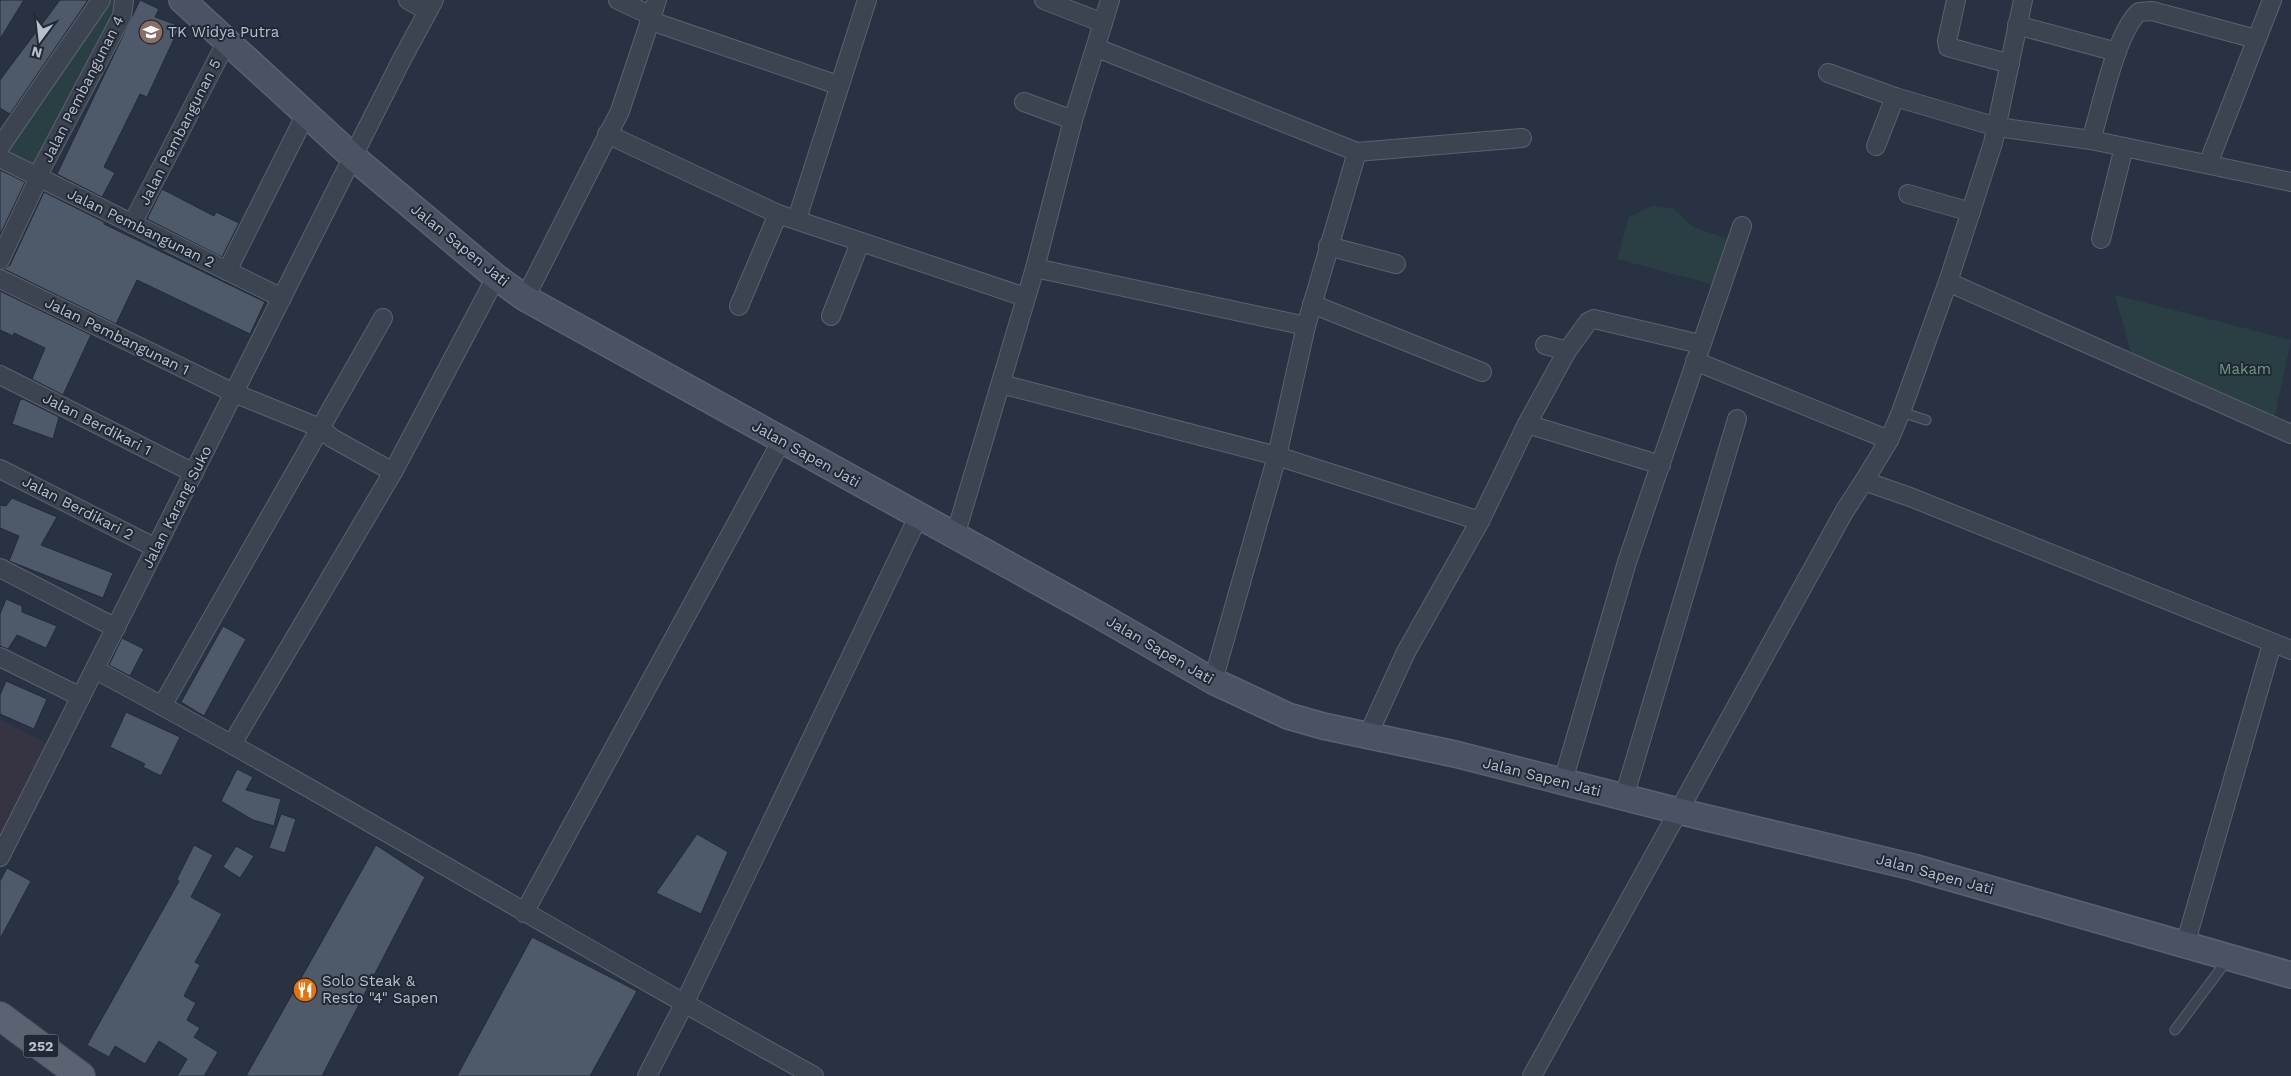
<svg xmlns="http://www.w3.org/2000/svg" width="2291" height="1076" font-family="'Work Sans',sans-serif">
<rect width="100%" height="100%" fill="#283242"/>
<polygon fill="#363443" points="0,720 48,744 0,838"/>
<g fill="#2a3f43">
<polygon points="106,0 120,0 120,6 36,168 3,152"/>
<polygon points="1652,206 1674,209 1693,227 1730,240 1715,285 1617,259 1629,217"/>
<polygon points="2115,295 2291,340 2273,425 2134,363"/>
</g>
<g fill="#4e596a" stroke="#232b39">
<polygon points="0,0 24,0 0,39"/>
<polygon points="60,0 88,0 10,114 0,108 0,80"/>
<polygon points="140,0 159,9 155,17 180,26 147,97 140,94 104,167 115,173 102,197 57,174"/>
<polygon points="0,170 25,182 0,235"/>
<polygon points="162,189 214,216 216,212 239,223 222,257 147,219"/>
<polygon points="44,192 104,222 104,224 265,302 250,334 137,280 116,324 4,269 10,265"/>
<polygon points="0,291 91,335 63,395 32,379 45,348 14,333 13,336 0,330"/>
<polygon points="23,399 59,417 53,439 12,424 20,400"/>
<polygon points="12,498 57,517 41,545 113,573 103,598 9,561 19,536 0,528 0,505 6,506"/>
<polygon points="6,599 22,606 22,612 57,626 46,648 17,635 8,649 0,646 0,614"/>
<polygon points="223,626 246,639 204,716 181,702"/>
<polygon points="122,638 144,649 130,676 109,665"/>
<polygon points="6,681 47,699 34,729 0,714 0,695"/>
<polygon points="126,712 180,737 161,776 143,767 145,764 110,747"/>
<polygon points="237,769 253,777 246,790 281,799 274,826 253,820 221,801"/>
<polygon points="281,814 296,819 285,853 269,848"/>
<polygon points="697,834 728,852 701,914 656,893"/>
<polygon points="194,845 213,855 191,897 222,914 195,962 200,965 184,996 196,1003 187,1020 200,1028 194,1037 218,1052 204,1076 177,1076 187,1059 159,1041 145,1064 115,1046 109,1057 87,1045 179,881 177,879"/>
<polygon points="376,845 425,877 322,1076 246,1076"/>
<polygon points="236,846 254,856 240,878 223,867"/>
<polygon points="7,868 31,881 0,939 0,881"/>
<polygon points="532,937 637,991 590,1076 457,1076"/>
</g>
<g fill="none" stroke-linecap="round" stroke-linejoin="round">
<g stroke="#5a626f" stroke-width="11">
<g id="lane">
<polyline points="1901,412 1926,420"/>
<polyline points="2175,1030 2228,959"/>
</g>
</g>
<g stroke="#5a626f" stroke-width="20">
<g id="street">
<polyline points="408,0 428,11"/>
<polyline points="618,0 652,16"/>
<polyline points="1044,0 1103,23"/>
<polyline points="1956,0 1947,41 1948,47 2010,64"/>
<polyline points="2023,0 1993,143 1948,282 1901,412 1889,440 1864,481 1910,497 2291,650"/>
<polyline points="651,21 838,85"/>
<polyline points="2017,25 2117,52"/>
<polyline points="1097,48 1357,152 1522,138"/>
<polyline points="1828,73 1895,97 1997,127 2091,140 2291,182"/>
<polyline points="1024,102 1073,120"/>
<polyline points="607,134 778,214 1025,297"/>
<path d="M 2091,140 C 2101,109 2116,32 2139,12 L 2152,11 L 2256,39"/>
<polyline points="1876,146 1895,97"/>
<polyline points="0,147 101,0"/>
<polyline points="0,158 282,298"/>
<polyline points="2208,164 2272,0"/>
<polyline points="37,177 122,16 124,0"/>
<polyline points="1908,194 1971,212"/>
<polyline points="797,219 867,0"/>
<polyline points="132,224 227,41"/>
<polyline points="2101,239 2124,147"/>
<polyline points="1328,246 1396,264"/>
<polyline points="0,260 39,177"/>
<polyline points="1035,268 1306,326"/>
<polyline points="227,271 306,114"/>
<polyline points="0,279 234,393 320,428 332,438 393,472"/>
<polyline points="1948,282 2291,434"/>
<polyline points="525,298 620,111 657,0"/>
<polyline points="1312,304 1482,372"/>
<polyline points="739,306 778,214"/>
<polyline points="831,316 860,243"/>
<polyline points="1545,345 1567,351"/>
<polyline points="1695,361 1889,440"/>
<polyline points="0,375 194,473"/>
<polyline points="1001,384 1277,456 1480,521"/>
<polyline points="1527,424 1661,465"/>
<polyline points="0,469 156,548"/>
<polyline points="955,536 1035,268 1073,120 1110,0"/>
<polyline points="0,568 116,628"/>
<polyline points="0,657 81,697"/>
<path d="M 96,670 C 338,800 573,943 814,1076"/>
<polyline points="1213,681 1277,456 1306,326 1357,152"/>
<polyline points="162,706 383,318"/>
<polyline points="1368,735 1406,652 1480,521 1527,424 1567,351 1588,322 1594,319 1700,344"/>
<polyline points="232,744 393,472 496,277"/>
<polyline points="1563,781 1627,562 1742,226"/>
<polyline points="1624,797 1737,419"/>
<polyline points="0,857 401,61 434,0"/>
<polyline points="524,913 782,440"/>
<polyline points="2185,945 2272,644"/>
<polyline points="647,1076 684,1004 918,517"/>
<polyline points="1532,1076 1844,512 1864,481"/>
</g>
</g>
<g stroke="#5a626f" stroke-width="28">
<polyline id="secondary" points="182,0 353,157 496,277 525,298 1097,614 1213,681 1288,716 1323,726 1455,754 1678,811 1913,867 2291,975"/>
</g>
<g stroke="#464d5b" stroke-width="30">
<polyline id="primary" points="0,1016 81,1076"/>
</g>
<use href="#lane" stroke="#3c4451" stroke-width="9"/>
<use href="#street" stroke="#3c4451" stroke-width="18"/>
<use href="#secondary" stroke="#4a5364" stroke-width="25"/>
<use href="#primary" stroke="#5a6371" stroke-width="28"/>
</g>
<defs>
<g id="school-disc" transform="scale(1.25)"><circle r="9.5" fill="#8d6e63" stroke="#212937"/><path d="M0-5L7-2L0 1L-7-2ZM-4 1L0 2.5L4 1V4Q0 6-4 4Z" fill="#fff"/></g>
<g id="restaurant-disc" transform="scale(1.25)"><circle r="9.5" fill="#e8710a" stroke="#212937"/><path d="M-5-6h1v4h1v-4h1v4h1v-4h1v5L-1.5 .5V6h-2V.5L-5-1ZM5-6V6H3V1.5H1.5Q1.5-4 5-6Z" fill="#fff"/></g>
</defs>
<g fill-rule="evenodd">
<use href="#school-disc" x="151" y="32"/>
<use href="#restaurant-disc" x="305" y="990"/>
</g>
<g text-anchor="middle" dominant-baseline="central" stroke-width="4" stroke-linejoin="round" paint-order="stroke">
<rect fill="#212937" stroke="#8b929f" stroke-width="1" x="23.5" y="1034.5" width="35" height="23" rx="4"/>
<g font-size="14" font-weight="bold" fill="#b9bfcb">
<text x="41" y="1046">252</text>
</g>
<g font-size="15" fill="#b9bfcb" stroke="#212937" text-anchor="start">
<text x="168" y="32">TK Widya Putra</text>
<text x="322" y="981">Solo Steak &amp;<tspan x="322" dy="17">Resto "4" Sapen</tspan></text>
</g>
<g font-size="15" fill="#b9bfcb" stroke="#212937">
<text transform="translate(83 89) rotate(-63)">Jalan Pembangunan 4</text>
<text transform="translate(180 132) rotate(-63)">Jalan Pembangunan 5</text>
<text transform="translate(141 228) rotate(26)">Jalan Pembangunan 2</text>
<text transform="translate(460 245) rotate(39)">Jalan Sapen Jati</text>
<text transform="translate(117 336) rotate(26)">Jalan Pembangunan 1</text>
<text transform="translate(97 424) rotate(27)">Jalan Berdikari 1</text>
<text transform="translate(806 454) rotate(29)">Jalan Sapen Jati</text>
<text transform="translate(177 507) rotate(-63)">Jalan Karang Suko</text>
<text transform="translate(78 508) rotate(27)">Jalan Berdikari 2</text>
<text transform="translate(1160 650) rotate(30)">Jalan Sapen Jati</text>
<text transform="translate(1542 777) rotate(14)">Jalan Sapen Jati</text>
<text transform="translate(1935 874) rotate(15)">Jalan Sapen Jati</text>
</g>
<g font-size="15" fill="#719b7c" stroke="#212937">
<text x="2245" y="369">Makam</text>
</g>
</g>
<g transform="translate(40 40) rotate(195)" stroke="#212937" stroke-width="4" paint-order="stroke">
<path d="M0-4L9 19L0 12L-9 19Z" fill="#b9bfcb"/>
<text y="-8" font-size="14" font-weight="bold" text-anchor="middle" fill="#b9bfcb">N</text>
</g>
</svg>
